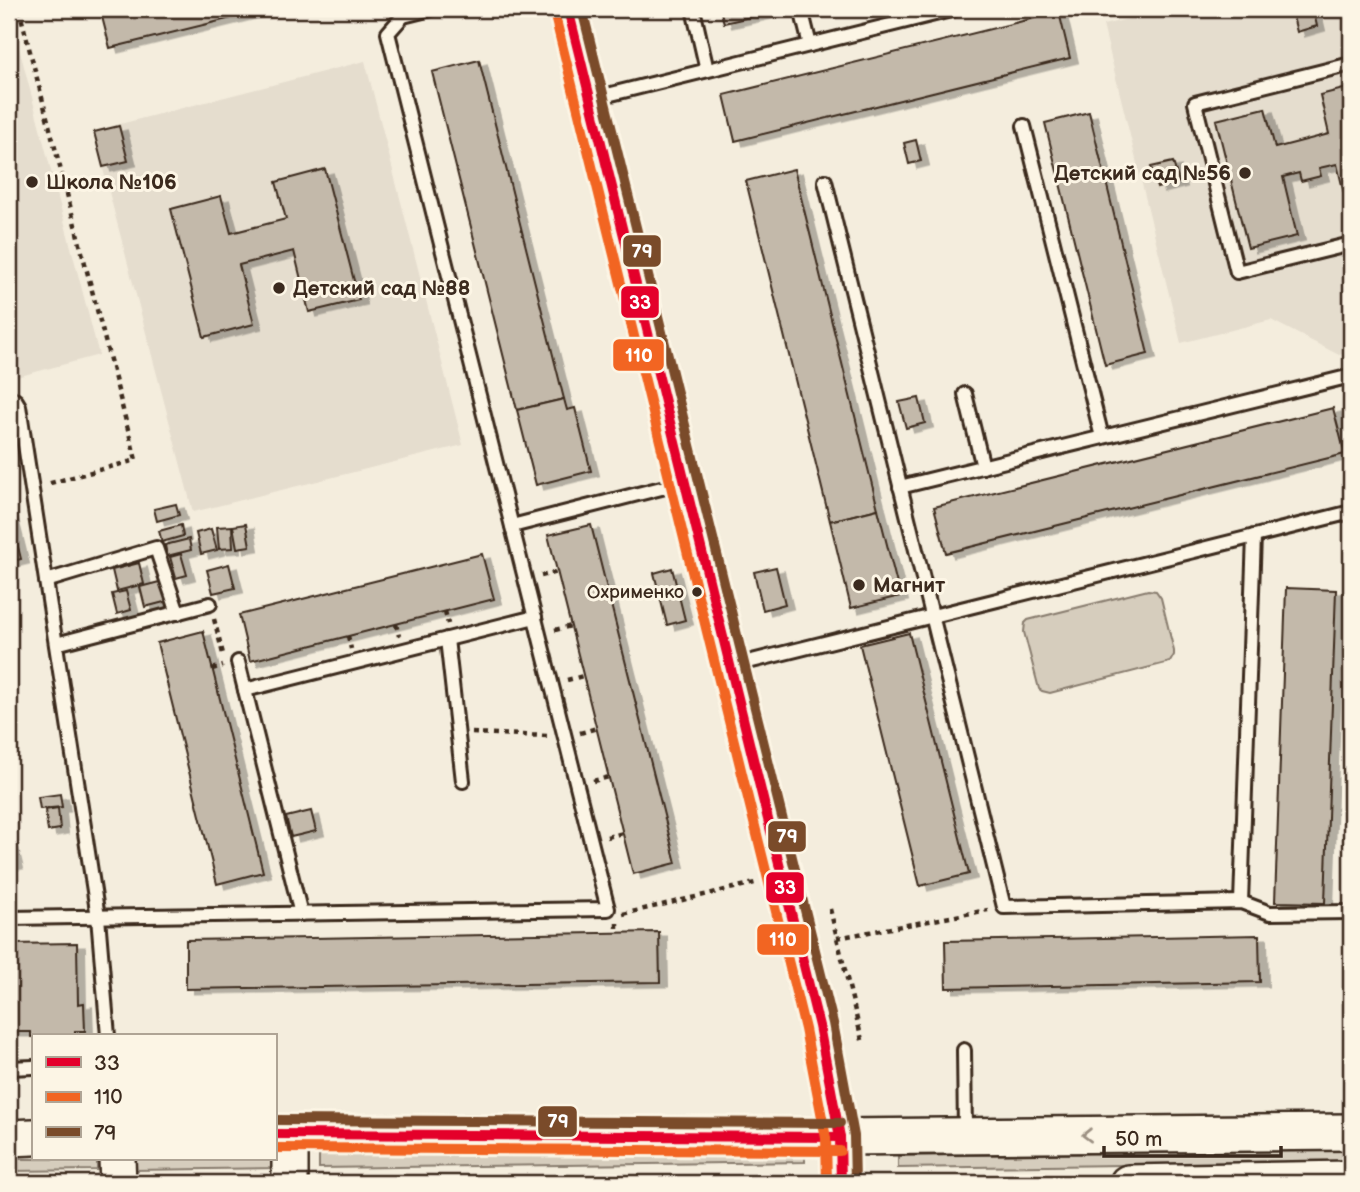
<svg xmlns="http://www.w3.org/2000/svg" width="1360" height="1192" font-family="'Balsamiq Sans',sans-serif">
<defs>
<filter id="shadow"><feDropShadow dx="8" dy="4.5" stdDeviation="0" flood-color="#0004"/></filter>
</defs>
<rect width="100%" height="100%" fill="#f4eddd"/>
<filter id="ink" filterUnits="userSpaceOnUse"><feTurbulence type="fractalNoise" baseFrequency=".0143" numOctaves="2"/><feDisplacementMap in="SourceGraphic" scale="14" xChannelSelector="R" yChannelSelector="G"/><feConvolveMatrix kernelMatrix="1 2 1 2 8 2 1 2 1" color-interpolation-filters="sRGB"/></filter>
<g filter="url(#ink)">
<g fill="#e5ddce">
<polygon points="9,9 99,355 9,379"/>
<polygon points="1170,9 1351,9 1351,352 1339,355 1271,320 1181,343 1103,25"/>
<polygon points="365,61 463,445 193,512 93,131"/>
</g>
<g fill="#d6cdbd" stroke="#887c6e" stroke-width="2">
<polygon points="1148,590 1156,591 1161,598 1174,651 1174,655 1170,662 1050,693 1042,691 1039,689 1024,632 1025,623 1028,620"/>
<polygon points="805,1149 805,1162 319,1168 319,1155"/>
<polygon points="1351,1150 1351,1162 898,1168 898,1156"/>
<polygon points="9,1159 97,1159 97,1170 9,1171"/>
<polygon points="133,1159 275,1159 275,1168 133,1170"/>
</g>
<g fill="#c3b9aa" stroke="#3b2a1e" stroke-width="2" filter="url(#shadow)">
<polygon points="100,9 268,9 110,48"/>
<polygon points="720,9 771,9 772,12 724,23"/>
<polygon points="1291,9 1313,9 1317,26 1297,32"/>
<polygon points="1059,12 1070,58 735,141 724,95"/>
<polygon points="479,60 564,399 517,410 432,72"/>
<polygon points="1351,87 1351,223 1337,164 1319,168 1321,176 1301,181 1299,173 1283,177 1297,236 1248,248 1216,120 1265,108 1275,148 1329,134 1320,95"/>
<polygon points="1089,112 1148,354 1105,365 1045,123"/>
<polygon points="119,126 128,161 103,167 94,132"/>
<polygon points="916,140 921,161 909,164 904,143"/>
<polygon points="1173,162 1179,182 1157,188 1151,167"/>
<polygon points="325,169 359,300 309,312 294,251 239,265 254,324 204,337 171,209 221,196 231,233 286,219 276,182"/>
<polygon points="794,169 878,509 830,521 746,181"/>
<polygon points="919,398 925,423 906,428 899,402"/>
<polygon points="564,399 567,410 575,408 591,471 536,485 517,410"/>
<polygon points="1333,408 1345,454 946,553 934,507"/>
<polygon points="176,504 179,515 157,521 154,509"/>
<polygon points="878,509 900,596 851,608 830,521"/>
<polygon points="9,510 21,559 9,562"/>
<polygon points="246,524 250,546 237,548 233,526"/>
<polygon points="181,525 183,536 162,542 159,531"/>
<polygon points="591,525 676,863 633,874 548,535"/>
<polygon points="232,526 233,548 219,549 217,527"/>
<polygon points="211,529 217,550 201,554 196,533"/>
<polygon points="189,539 191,550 167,556 165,545"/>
<polygon points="181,554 187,575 176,578 170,557"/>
<polygon points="482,554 494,599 250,661 239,615"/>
<polygon points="139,563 144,584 117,591 112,570"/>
<polygon points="229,564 235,588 213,593 207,570"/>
<polygon points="776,567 785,604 763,610 754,572"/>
<polygon points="672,568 685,620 667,625 654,573"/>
<polygon points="163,581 168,601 145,607 140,587"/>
<polygon points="1286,588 1336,590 1325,903 1275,902"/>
<polygon points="126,591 131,610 117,614 112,594"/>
<polygon points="203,631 263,872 217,884 157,643"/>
<polygon points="909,633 969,874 920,886 860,645"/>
<polygon points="60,794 62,807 40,809 38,797"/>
<polygon points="58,808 60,829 48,831 45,810"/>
<polygon points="311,811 316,831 291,837 286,817"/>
<polygon points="9,839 15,864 9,865"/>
<polygon points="659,932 660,982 186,989 186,940"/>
<polygon points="1259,935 1260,982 946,988 945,941"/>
<polygon points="77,943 78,1004 84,1003 85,1031 75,1031 75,1036 31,1037 31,1032 9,1032 9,944"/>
</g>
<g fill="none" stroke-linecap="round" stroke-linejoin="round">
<g stroke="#3b2a1e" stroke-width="18">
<g id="service">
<polyline points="693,9 707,70"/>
<polyline points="801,9 810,45"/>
<polyline points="401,10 403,16 431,9"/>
<polyline points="1351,64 1195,103 1237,272 1351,244"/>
<polyline points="591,99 955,9"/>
<polyline points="1024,126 1102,437"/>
<polyline points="825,181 1004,907 1241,902 1270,913 1351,912"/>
<polyline points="965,394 983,467"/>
<polyline points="9,396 16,401 19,406 98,917 108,1036"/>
<polyline points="900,487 1351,376"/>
<polyline points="512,526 685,482"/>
<polyline points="46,581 156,548 178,613"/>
<polyline points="447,639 463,781"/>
<polyline points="56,644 210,604"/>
<polyline points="238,662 301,914"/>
<polyline points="732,666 1351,512"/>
<polyline points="245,690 535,617"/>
<polyline points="1241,902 1254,536"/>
<polyline points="9,918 608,909 388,33 403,16"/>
<polyline points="964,1050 965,1132"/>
<polyline points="9,1068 33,1067"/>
</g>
</g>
<g stroke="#3b2a1e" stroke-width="37">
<polyline id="tertiary" points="568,9 819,1026 840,1137 841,1183"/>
</g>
<g stroke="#3b2a1e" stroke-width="40">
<g id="secondary">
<polyline points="290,1133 290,1183"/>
<polyline points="275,1134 840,1137 1351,1132"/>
<polyline points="9,1138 33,1137"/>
<polyline points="117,1159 118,1183"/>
<polyline points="1128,1183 1351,1179"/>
</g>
</g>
<g stroke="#3b2a1e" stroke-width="4.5" stroke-dasharray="5 5" stroke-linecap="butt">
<polyline points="19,9 136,460 47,484"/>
<polyline points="541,576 558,572"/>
<polyline points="445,611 448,624"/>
<polyline points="214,619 223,654"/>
<polyline points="396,624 399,636"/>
<polyline points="555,630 571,626"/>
<polyline points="348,636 351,649"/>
<polyline points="212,669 223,666"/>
<polyline points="567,680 583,676"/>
<polyline points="472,733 547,736"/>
<polyline points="580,733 597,728"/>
<polyline points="593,781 609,777"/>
<polyline points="607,837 623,833"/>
<polyline points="830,909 863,1044"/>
<polyline points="623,914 755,883"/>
<polyline points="617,923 617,933"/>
<polyline points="837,938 988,910"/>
</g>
<use href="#service" stroke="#fcf5e5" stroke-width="12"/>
<use href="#tertiary" stroke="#fcf5e5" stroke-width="32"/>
<use href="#secondary" stroke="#fcf5e5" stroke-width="35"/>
<g stroke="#fcf5e5" stroke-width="16">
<g id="bus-1">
<polyline points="568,9 819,1026 840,1137 841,1183"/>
<polyline points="275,1134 840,1137"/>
</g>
</g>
<g stroke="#fcf5e5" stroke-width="16">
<g id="bus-2">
<polyline points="554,12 805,1029 826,1138 827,1183"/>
<polyline points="275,1148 840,1151"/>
</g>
</g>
<g stroke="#fcf5e5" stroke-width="16">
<g id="bus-3">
<polyline points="582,9 833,1023 854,1136 855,1183"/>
<polyline points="275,1120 840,1123"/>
</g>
</g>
<use href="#bus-1" stroke="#e4002b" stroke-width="10"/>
<use href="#bus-2" stroke="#f26522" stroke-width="10"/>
<use href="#bus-3" stroke="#7a4b2a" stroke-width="10"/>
</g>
<defs><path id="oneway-chevron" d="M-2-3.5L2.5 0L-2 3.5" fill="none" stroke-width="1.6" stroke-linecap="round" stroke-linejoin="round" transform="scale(1.75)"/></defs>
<use stroke="#9c9082" href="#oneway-chevron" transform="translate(1087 1135) rotate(179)"/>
</g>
<g fill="#3b2a1e" stroke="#fcf5e5" stroke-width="2.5">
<circle cx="1245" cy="173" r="7"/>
<circle cx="32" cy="182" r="7"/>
<circle cx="279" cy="288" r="7"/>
<circle cx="859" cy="585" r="7"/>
<circle cx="697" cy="592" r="6"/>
</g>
<g text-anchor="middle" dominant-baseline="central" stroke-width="6" stroke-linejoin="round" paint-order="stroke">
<g font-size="19" fill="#3b2a1e" stroke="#fcf5e5" text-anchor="end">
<text x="684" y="592">Охрименко</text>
</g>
<g font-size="21" font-weight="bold" fill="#3b2a1e" stroke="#fcf5e5" text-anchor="start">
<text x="1231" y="173" text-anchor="end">Детский сад №56</text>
<text x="46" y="182">Школа №106</text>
<text x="293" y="288">Детский сад №88</text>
<text x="873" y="585">Магнит</text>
</g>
</g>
<g stroke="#fcf5e5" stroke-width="2.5">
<rect x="622" y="234" width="40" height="34" rx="7" fill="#7a4b2a"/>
<rect x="620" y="285" width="40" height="34" rx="7" fill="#e4002b"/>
<rect x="612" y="338" width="53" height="34" rx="7" fill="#f26522"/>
<rect x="767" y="820" width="40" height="33" rx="7" fill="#7a4b2a"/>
<rect x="765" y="871" width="40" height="33" rx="7" fill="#e4002b"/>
<rect x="756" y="923" width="54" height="33" rx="7" fill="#f26522"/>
<rect x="537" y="1105" width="41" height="33" rx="7" fill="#7a4b2a"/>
</g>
<g font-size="19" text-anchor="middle" font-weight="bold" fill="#fff">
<text x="642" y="258">79</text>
<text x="640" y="309">33</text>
<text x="639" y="362">110</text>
<text x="787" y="843">79</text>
<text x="785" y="894">33</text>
<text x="783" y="946">110</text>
<text x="558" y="1128">79</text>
</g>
<rect width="1360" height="1192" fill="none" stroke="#fcf5e5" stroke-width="35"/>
<rect x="18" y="18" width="1325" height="1157" fill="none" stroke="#3b2a1e" stroke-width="2.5" filter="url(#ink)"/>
<rect x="32" y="1034" width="245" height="126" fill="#fcf5e5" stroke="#afa495" stroke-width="2"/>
<rect x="46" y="1057" width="35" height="10" fill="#e4002b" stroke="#afa495" stroke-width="2"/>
<text x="94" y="1070" font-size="21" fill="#3b2a1e">33</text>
<rect x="46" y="1092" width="35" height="10" fill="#f26522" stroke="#afa495" stroke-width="2"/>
<text x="94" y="1104" font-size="21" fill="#3b2a1e">110</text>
<rect x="46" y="1127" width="35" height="10" fill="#7a4b2a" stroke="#afa495" stroke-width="2"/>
<text x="94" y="1140" font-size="21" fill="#3b2a1e">79</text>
<path d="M1104 1146v10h177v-10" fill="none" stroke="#3b2a1e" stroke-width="3.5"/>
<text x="1115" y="1146" font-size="21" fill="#3b2a1e" stroke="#fcf5e5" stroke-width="5" paint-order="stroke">50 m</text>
</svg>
